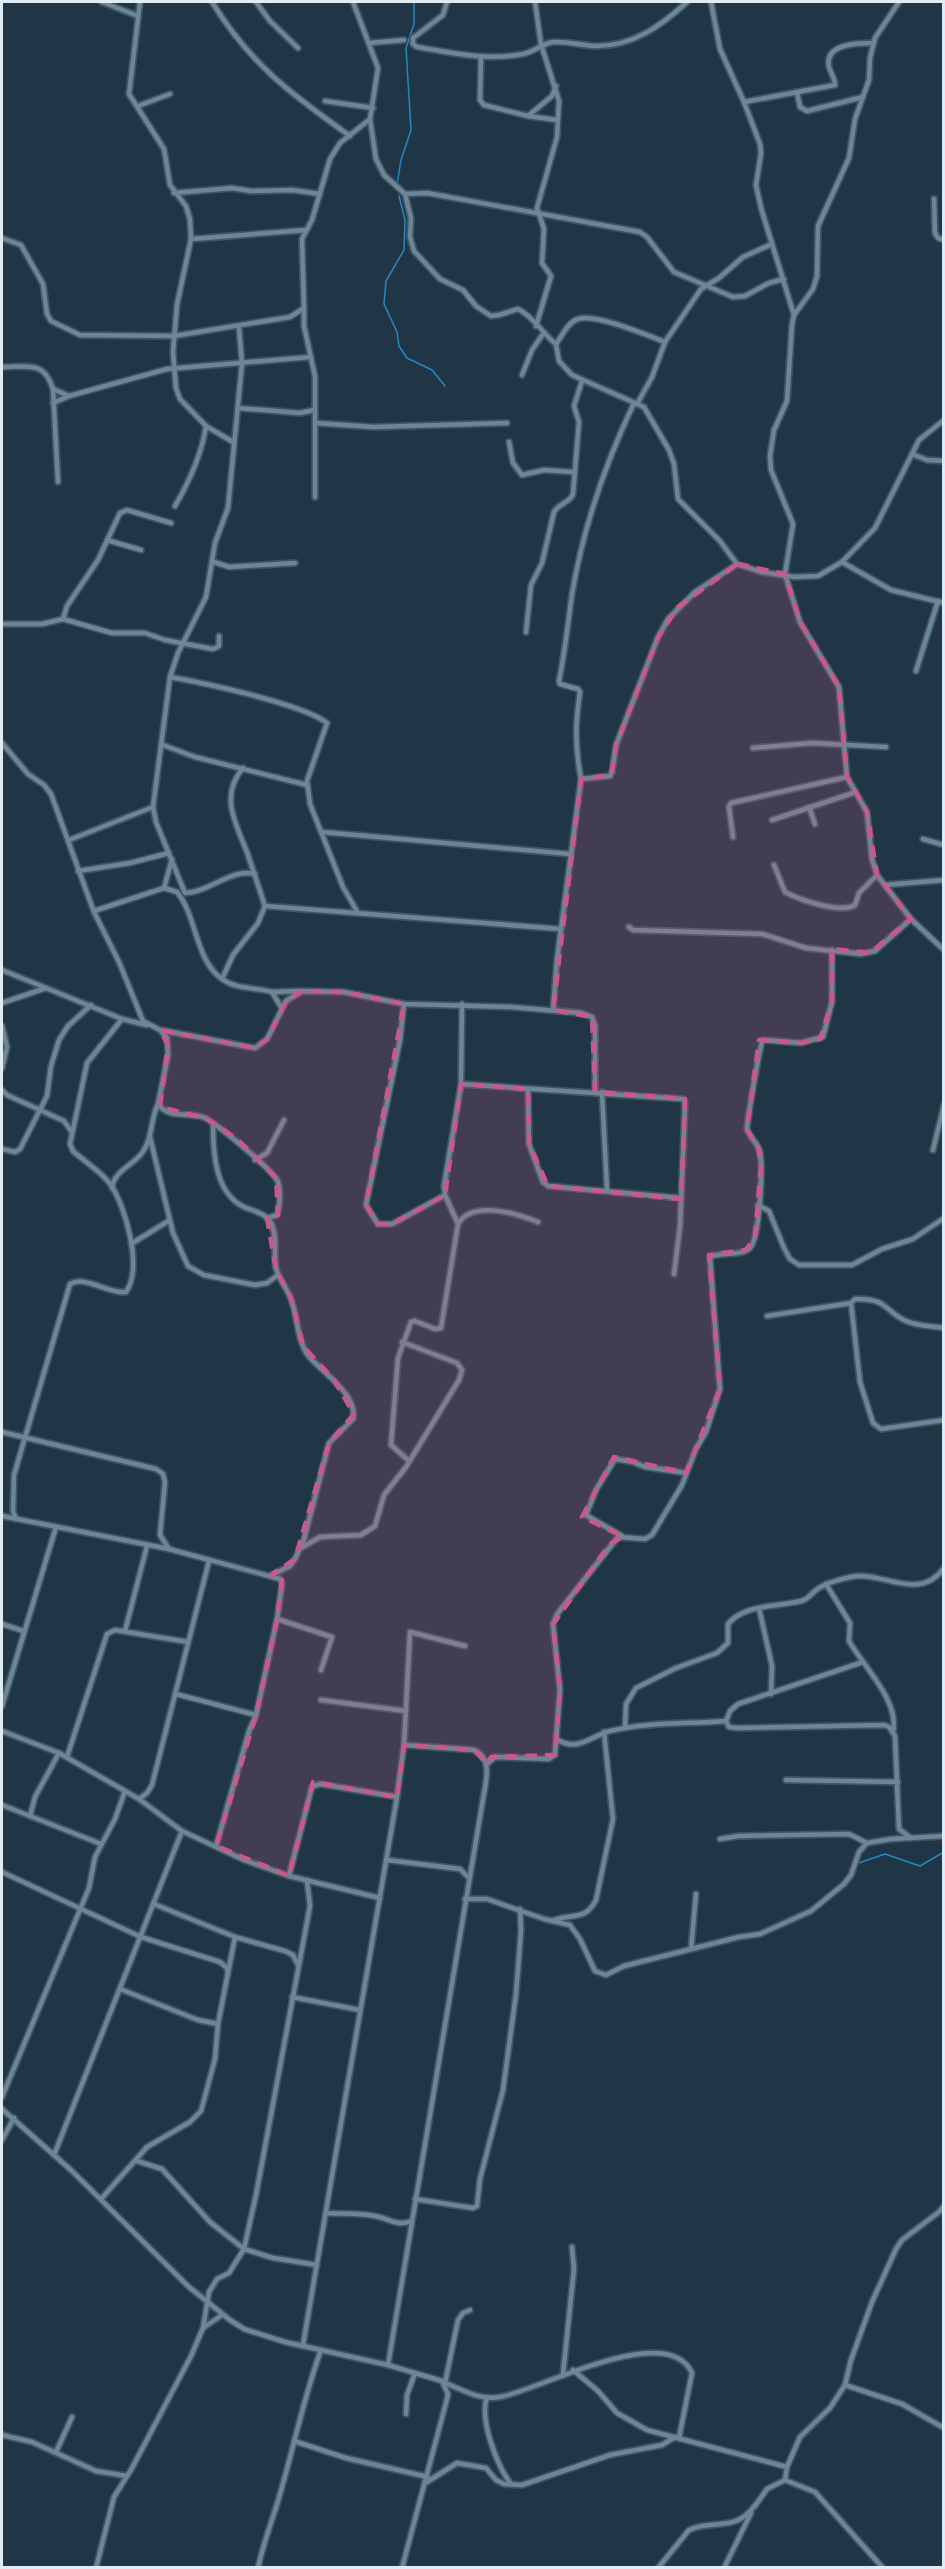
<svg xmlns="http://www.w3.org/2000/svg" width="945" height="2569" font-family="Roboto,sans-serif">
<rect width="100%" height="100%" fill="#203646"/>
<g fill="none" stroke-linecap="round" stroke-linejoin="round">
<g stroke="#2587c1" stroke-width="1.5">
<polyline points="397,185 401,160 411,130 406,48 414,24 414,2"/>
<polyline points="399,196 405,220 404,250 386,281 384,304 397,332 399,346 407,358 432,370 445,386"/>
<polyline points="856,1864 885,1854 920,1866 944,1852"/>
</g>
<g stroke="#3f5461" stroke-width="8">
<g id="minor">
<polyline points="102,2 138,16"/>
<polyline points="140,2 129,94 164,149 170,185 186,206 190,219 191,239 177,305 173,352 176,388 180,399 206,426 233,442"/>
<path d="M 212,2 C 250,64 291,94 350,136"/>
<polyline points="256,2 270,21 298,48"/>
<path d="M 353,2 L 378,68 L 370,119 L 376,159 L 384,175 L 405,194 L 411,218 L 410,237 L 414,251 L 440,279 L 463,290 L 476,306 L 491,316 L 499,315 L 518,309 C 533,316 543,334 556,344 L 559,361 L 572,375 L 644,407 L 669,450 L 674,464 L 678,499 L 720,541 L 737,564 L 762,572 L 794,577 L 818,576 L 842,562 L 875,528 L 919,440 L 944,420"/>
<path d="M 447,2 L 443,15 L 413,38 L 413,44 L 417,47 C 452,53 488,61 523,54 C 534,52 541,44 553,42 C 567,41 580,45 594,46 C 632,47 661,26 687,2"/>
<polyline points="535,2 541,44 559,101 557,137 537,208 544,229 542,263 551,276 536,326"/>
<polyline points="711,2 720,49 744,102 760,144 761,153 756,185 761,208 794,315"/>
<polyline points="899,2 875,38 870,58 869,80 855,119 849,158 818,226 817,276 813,289 794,315 792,324 787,401 774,430 770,456 771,470 793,524 785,574 800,622 839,687 847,777 867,812 872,859 877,875 911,919 944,950"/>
<polyline points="369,43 404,40"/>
<polyline points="481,56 480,100 484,105 528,116 552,96 556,86"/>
<polyline points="797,92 800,107 807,111 863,97"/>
<polyline points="325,101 373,108"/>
<path d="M 744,102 L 835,85 C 835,78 831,74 829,67 C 824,43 859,43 874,43"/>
<polyline points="138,106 170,94"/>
<polyline points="528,116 557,120"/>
<polyline points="174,193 232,188 251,191 292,190 320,194"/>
<polyline points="405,194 427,193 640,232 647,237 674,272 733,297 745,296 769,283 784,279"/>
<polyline points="934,199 935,233 938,238 944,240"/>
<polyline points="2,238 21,245 43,284 47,314 51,321 80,335 174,336 290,317 304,308 302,239 312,220 330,159 340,143 370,119"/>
<polyline points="191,239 306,230"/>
<polyline points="304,308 304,326 315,376 315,497"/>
<path d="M 556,344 C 562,336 568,322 578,319 C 595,313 647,335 665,342"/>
<path d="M 2,367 C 28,367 44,360 53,389 L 69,396 L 167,369 L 311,357"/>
<polyline points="522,375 532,350 543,334"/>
<polyline points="53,389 58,482"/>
<polyline points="53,403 69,396"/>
<polyline points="637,404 652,377 665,342 701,289 719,278 743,257 772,244"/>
<polyline points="238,408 300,413 314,410"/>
<polyline points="315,423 374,427 507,423"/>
<polyline points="509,442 513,463 522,475 544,470 573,472"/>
<polyline points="912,454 927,460 944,461"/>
<path d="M 175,506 C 189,482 202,453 206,426"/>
<polyline points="107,540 141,550"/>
<polyline points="214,562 229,567 295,563"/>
<polyline points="842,562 891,590 944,603"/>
<polyline points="63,619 67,606 98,560 120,513 127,510 171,523"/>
<polyline points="2,624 42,624 63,619 112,633 145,633 165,640 213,649 219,646 219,636"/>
<path d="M 526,632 L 531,585 L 542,563 L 554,512 C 559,503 570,503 573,494 L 579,422 L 574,406 L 582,381"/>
<polyline points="916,671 938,601"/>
<path d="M 170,677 C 204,683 303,704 327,723 L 307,781 L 310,804 L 343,887 L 358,913"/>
<path d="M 2,743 L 28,774 L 44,785 L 51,794 L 94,912 L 119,962 L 143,1021 L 160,1030 L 167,1038 L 168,1055 L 158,1104 C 169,1120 190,1111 205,1118 C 218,1125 273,1170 278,1182 C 281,1191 280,1206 277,1215 L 267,1218"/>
<polyline points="163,745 195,757 307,785"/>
<polyline points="753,748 812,743 886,747"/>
<path d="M 243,768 C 219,796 236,824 247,852 C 253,870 259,888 265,906 L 561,929"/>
<path d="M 581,779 C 575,746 575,725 580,692 L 578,689 L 560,684 L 559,681 C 565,652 568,623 572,594 C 583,529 606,462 634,403"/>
<path d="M 153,807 L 156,822 L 185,893 C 210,892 231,868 255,874"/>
<polyline points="809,807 815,824"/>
<polyline points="772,820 856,792"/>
<polyline points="322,832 570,854"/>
<polyline points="733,837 729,807 731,803 847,777"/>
<polyline points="923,839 944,845"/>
<polyline points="69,840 153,807 170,677 178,653 206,597 215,543 228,508 242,363 239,328"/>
<path d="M 774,865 L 785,892 C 800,900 840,914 855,905 L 859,893 L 877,875"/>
<polyline points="78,871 130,863 169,853"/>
<polyline points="885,885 944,880"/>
<polyline points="164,888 172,859"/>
<path d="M 94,911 L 164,888 L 177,892 C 197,916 195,960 222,979 C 237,990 256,987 272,992 L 281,1007"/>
<polyline points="629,927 633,930 762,934 806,948 861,954 875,951 911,919"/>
<polyline points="2,970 122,1019 147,1025"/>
<polyline points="222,979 233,955 258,923 265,906"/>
<polyline points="272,992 299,991"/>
<polyline points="2,1003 46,988"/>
<polyline points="404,1004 400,1040 366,1205 378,1224 392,1224 445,1195"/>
<polyline points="553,1010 557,959 581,779 610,776 612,772 616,745 658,637 668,619 695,592 737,564"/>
<polyline points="2,1026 7,1047 2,1068"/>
<polyline points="161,1030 255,1048 267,1039 286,1001 302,991 344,992 404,1004 511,1007 581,1013 592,1017 595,1026 595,1092"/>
<polyline points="461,1084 683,1099 685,1104 680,1227 674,1274"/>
<polyline points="528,1089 529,1144 543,1182 548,1186 681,1198"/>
<polyline points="2,1090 7,1095 64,1121 71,1131"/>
<polyline points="602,1092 607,1190"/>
<path d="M 213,1125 C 213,1153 215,1193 244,1207 C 253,1211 266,1213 271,1223 C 278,1236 273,1254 276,1268 C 278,1278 286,1287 290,1297 C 298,1315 296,1337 307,1354 C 320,1372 358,1393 353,1419 L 329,1443 L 304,1539 L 295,1559 L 290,1566 L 271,1575"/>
<polyline points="150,1137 173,1233 188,1266 204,1275 255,1285 267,1283 278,1275"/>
<polyline points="2,1149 15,1152 20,1149 47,1096 51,1066 59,1040 68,1026 91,1005"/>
<polyline points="933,1150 944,1105"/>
<polyline points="255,1160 267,1153 284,1120"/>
<path d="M 112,1188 C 114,1171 132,1166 142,1153 C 153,1138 150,1120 158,1104"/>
<polyline points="758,1205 769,1211 784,1248 790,1259 799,1265 852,1265 882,1249 913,1239 944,1218"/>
<polyline points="458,1224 445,1195 444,1186 461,1084 462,1004"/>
<polyline points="131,1244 170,1220"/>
<polyline points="767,1316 851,1303"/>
<path d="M 944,1328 C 932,1326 916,1326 906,1321 C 884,1311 888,1298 855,1299 L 851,1303 L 860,1382 L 873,1423 L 881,1429 L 944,1420"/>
<polyline points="2,1432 156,1469 163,1474 165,1482 160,1535 169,1549"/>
<path d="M 409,1461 L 391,1445 L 398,1358 L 411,1322 L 415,1321 L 435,1329 L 441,1328 L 458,1224 C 472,1200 516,1213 538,1222"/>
<polyline points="2,1516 169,1549 280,1579 282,1584 277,1619 256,1715 249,1731 216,1846"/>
<path d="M 16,1519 L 13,1511 L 14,1475 L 70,1284 C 85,1275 108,1294 126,1292 C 143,1268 126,1208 111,1185 C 102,1172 85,1162 73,1151 L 70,1144 L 87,1063 L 122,1019"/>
<polyline points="622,1536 586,1515 596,1490 615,1459 633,1462 645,1467 686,1473"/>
<polyline points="301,1548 320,1537 361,1535 375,1526 384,1495 406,1467 459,1380 462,1370 457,1363 402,1342"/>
<path d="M 826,1584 L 850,1623 L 849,1641 C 863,1666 900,1701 893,1732"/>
<polyline points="759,1608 772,1666 771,1694"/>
<polyline points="277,1619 332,1637 321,1670"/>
<polyline points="2,1624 23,1631"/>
<polyline points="125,1631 147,1546"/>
<polyline points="176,1694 256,1715"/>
<polyline points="321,1700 406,1711"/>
<polyline points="2,1706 56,1527"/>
<polyline points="726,1721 730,1711 738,1704 863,1662"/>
<path d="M 625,1728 L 626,1704 L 636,1688 L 676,1668 L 717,1653 L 728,1643 L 728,1624 C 744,1604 778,1607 801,1601 C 808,1600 813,1591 819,1588 C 828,1582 848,1577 858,1576 C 886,1574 920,1601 944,1568"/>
<polyline points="2,1731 59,1753 139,1799 182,1831 244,1860 289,1876 380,1898"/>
<path d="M 558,1740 C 578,1752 591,1736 610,1731 C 647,1722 688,1724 726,1721 L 729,1727 L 737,1728 L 884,1725 L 889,1727 L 895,1736 L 899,1829 L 911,1838"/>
<polyline points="67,1757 107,1634 115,1630 188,1642"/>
<path d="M 487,1764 L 495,1757 L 549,1759 L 555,1755 L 560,1690 L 553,1624 L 558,1613 L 618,1537 L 645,1539 L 652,1535 L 682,1485 L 696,1449 L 706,1432 L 720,1389 L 710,1257 C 722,1251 740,1257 750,1248 C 760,1238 763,1167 760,1152 C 758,1142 749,1138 747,1128 C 748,1117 760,1044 763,1040 L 801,1043 L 823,1037 L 832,1002 L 832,950"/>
<polyline points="786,1780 898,1782"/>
<polyline points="139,1799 147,1793 152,1785 209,1561"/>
<polyline points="2,1805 101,1844"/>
<polyline points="30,1816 35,1797 59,1753"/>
<polyline points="720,1839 739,1836 849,1834 867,1843"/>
<polyline points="387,1860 460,1869 468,1877"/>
<polyline points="2,1872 141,1937 220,1962 227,1968 228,1974"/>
<polyline points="289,1876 312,1787 320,1784 397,1797"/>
<polyline points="465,1899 487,1899 544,1919 570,1925 580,1939 595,1971 606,1975 624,1966 739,1937 760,1934 811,1911 844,1884 851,1875 859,1852 867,1843 891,1839 944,1836"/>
<polyline points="154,1904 235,1937 285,1951 293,1955 298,1965"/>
<path d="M 554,1920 C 574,1913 585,1921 596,1900 L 613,1819 L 604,1732"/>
<polyline points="691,1949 696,1894"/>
<polyline points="120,1989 198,2020 218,2024 235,1937"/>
<polyline points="292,1997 360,2010"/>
<polyline points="2,2097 89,1888 95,1857 115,1819 125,1791"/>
<polyline points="2,2109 72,2171 189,2287 230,2320 244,2329 285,2342 388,2365 442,2381 448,2394 447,2399 402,2568"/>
<polyline points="2,2140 14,2118"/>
<polyline points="54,2155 182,1831"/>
<polyline points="137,2161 162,2169 210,2222 244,2249 273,2258 317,2265"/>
<polyline points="101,2199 147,2147 190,2122 201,2111 215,2059 218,2024"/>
<polyline points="415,2199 473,2208 477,2206 480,2179 503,2090 516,1994 521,1931 520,1909"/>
<path d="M 326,2213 C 342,2214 359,2213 375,2216 C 388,2218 397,2227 411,2221"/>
<polyline points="203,2328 222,2315"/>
<polyline points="303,2345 397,1797 404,1745 410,1632 465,1646"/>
<path d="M 388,2365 L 483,1799 C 486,1782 493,1758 474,1750 L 404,1745"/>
<polyline points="573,2370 598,2391 617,2413 647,2430 787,2467 800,2437 830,2408 845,2385 851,2360 872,2302 896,2249 902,2240 939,2212 944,2206"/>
<polyline points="563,2374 574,2269 572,2247"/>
<path d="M 443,2382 C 461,2389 480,2401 500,2397 C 538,2391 667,2319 692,2373 L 679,2438"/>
<polyline points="445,2383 458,2320 463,2313 470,2310"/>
<polyline points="845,2385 902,2404 944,2428"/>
<path d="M 487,2397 C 479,2419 497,2466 511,2484"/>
<polyline points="406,2414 407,2395 415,2373"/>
<polyline points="2,2435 32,2442 96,2471 127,2476 131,2470 191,2356 203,2328 209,2292 217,2279 229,2273 244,2249 256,2195 310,1906 307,1880"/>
<polyline points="294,2441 346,2458 428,2477"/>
<polyline points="56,2452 72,2417"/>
<polyline points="785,2480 815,2492 883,2568"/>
<polyline points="427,2482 457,2463 486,2468 496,2480 504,2484 522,2485 610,2455 662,2445 675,2437"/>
<polyline points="755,2506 767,2489 785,2480 787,2467"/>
<polyline points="96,2568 114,2497 127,2476"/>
<path d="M 258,2568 C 263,2544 271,2524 278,2501 C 293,2451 303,2399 321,2350"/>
<path d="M 658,2568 L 689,2530 C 714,2518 735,2534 756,2504"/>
<polyline points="724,2568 751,2513"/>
</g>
</g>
<use href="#minor" stroke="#6c8597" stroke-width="4.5"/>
</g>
<path fill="#cb588a" fill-opacity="0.2" stroke="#cb588a" stroke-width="4.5" stroke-dasharray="12 8" stroke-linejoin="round" d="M 737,564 L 785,574 L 800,622 L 839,687 L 847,777 L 867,812 L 877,875 L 911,919 L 870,953 L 832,949 L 832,1002 L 820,1039 L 801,1043 L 759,1040 L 747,1130 L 758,1146 L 761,1166 L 755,1236 L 746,1250 L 709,1255 L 720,1389 L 686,1473 L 614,1457 L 582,1517 L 623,1536 L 609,1545 L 553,1624 L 560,1690 L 555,1755 L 491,1757 L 487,1764 L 474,1750 L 404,1745 L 397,1797 L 313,1782 L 289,1876 L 216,1846 L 256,1715 L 277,1619 L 282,1580 L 271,1575 L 295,1559 L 329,1443 L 354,1414 L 334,1380 L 303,1346 L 291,1298 L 276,1270 L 267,1218 L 278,1215 L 276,1178 L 237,1139 L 207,1119 L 160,1107 L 168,1045 L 160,1030 L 255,1048 L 267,1039 L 286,1001 L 302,991 L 344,992 L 404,1004 L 366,1205 L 378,1224 L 392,1224 L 445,1195 L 461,1084 L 528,1089 L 529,1144 L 548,1186 L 681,1199 L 685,1099 L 595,1092 L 592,1017 L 553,1010 L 581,779 L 611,775 L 616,745 L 658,637 L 678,607 Z"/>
<rect width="945" height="2569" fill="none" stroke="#dfecf6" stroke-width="6"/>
</svg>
